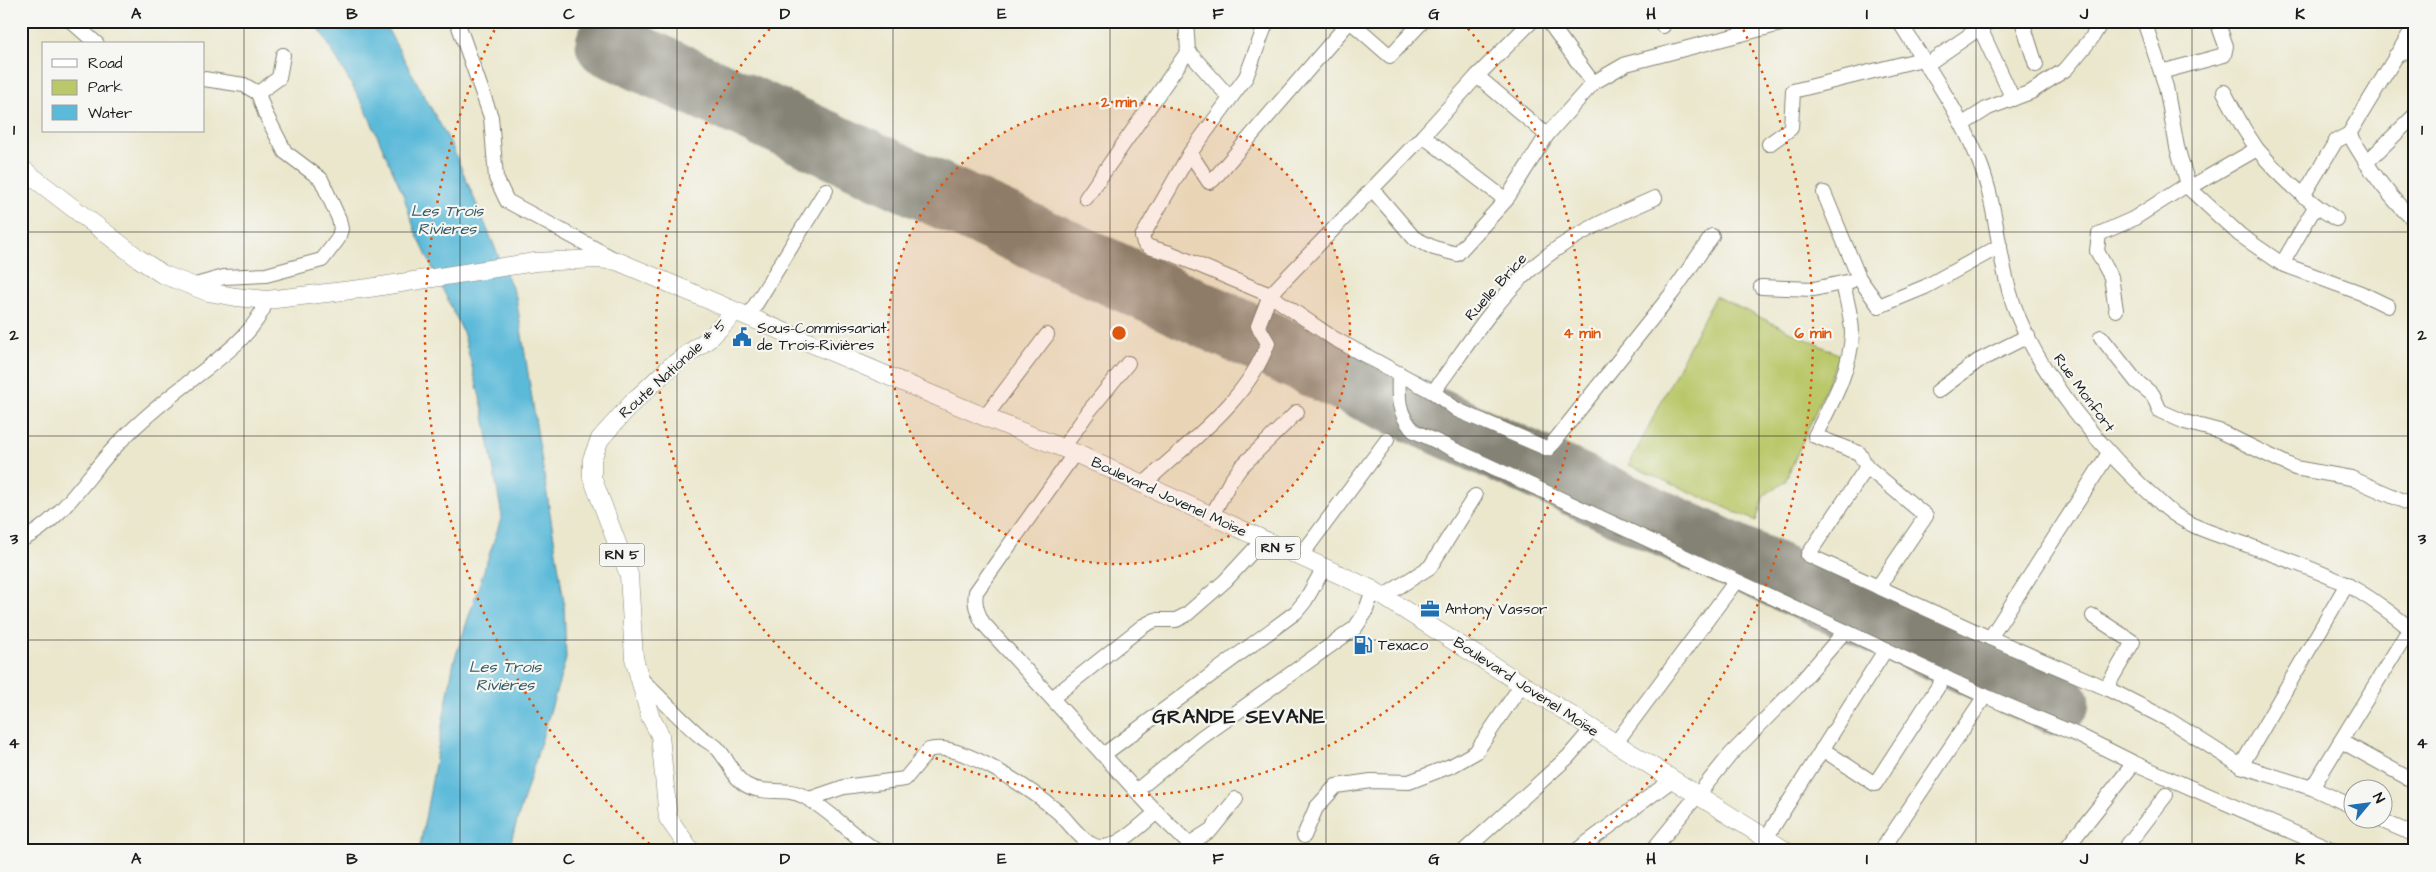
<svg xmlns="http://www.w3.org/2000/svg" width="2436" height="872" font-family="'Architects Daughter',sans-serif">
<rect width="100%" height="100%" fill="#f6f6f2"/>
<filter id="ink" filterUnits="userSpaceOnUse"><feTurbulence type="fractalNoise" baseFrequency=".02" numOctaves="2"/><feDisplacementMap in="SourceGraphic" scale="10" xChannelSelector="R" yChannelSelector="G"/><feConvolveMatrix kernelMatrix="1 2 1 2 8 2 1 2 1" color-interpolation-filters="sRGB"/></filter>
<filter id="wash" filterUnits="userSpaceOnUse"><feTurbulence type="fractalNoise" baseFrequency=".0096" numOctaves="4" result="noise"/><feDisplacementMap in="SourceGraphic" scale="20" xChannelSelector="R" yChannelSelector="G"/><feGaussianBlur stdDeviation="1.12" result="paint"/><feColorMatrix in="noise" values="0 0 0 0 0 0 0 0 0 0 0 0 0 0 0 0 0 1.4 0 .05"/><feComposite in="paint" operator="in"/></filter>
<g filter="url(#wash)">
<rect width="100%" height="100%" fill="#ebe7cd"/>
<polygon fill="#bac86a" stroke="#6b7243" points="1715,296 1840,355 1785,482 1764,495 1756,521 1629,465"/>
<polygon fill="#5bbad9" stroke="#3c6b7a" points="315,21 383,21 451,144 516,297 564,602 566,659 508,851 419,851 454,661 502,516 482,405 463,332 415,231 403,194 366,110"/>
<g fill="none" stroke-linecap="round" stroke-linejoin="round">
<polyline stroke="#848274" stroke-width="65" points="608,44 2057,703"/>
</g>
</g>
<g filter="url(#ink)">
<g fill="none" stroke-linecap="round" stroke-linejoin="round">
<g stroke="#848274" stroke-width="16">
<g id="minor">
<polyline points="71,21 97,44"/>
<polyline points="457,21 491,117 496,178 507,201 612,258"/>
<polyline points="1350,21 1390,56 1423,21"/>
<polyline points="1532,21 1477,76 1423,136 1270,295 1333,338 1433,392 1457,410 1548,449 1673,292 1712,236"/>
<polyline points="1548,21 1593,83"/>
<polyline points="1661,21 1663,26"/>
<path d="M 1899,21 C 1927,67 1959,111 1979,161 C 1996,203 1997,247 2009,290 C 2031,369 2105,455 2166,508 C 2191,529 2220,535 2250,546 C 2282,558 2315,569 2345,584 C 2365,593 2398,618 2415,633"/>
<polyline points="2022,21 2036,65"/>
<polyline points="2144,21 2166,87 2177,147 2189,188 2240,235 2282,264 2361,293 2388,306"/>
<polyline points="1980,28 2013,99"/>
<polyline points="1188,51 1229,97"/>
<polyline points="2395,56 2415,48"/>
<polyline points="1926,65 1990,21"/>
<polyline points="2161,72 2224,55 2226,46 2217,21"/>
<polyline points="1477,76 1547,135"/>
<polyline points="204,79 244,85 258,93 279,78 283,55"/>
<polyline points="2224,92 2244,129 2257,149"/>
<polyline points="1963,124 1988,108 2031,92 2066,69 2091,39 2102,21"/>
<path d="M 2349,134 C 2367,166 2387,196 2415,221"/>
<polyline points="1423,136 1506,200"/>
<polyline points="1769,144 1791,128 1793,91 1922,59"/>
<polyline points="1190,153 1209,182 1213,180 1350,21"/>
<polyline points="2366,163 2415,115"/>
<path d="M 2189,188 L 2257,149 C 2281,177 2305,200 2336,219"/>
<polyline points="1372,189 1414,238 1434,248 1457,254 1506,200 1547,135 1593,83 1626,64 1792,21"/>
<polyline points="1824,193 1859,278 1879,306 1925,287 2000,246"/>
<polyline points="2303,196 2336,141 2349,134 2415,25"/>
<polyline points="1086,198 1188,51 1186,21"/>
<polyline points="2282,264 2315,207"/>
<path d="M 1843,283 C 1846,299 1852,317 1852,333 C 1851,370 1831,404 1815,436 L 1859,453 L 1867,467 L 1926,516 L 1878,587"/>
<polyline points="192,286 224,277 266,275 322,260 338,239 341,229 339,219 321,179 285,152 265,113 258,93"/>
<polyline points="1761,287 1814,289 1851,281"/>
<polyline points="2116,310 2111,277 2097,251 2099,234 2133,219 2188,184"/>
<polyline points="748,317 826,190"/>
<polyline points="2101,337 2136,381 2153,395 2160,411 2185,422 2219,431 2295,468 2351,478 2415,506"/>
<path d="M 1399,373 C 1398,397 1397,413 1414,431 L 1985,696 L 2080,736 L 2134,763 L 2336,851"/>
<polyline points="1938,391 1978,361 2028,336"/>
<path d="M 1433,392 C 1464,351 1492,304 1530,270 C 1566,237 1611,217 1655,198"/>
<polyline points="985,417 1047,335"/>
<polyline points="1063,448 1089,411 1128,363"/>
<path d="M 1075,453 L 976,592 C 974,604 977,612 983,623 L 1150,806 L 1189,844 L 1200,851"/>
<polyline points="2109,453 1990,638 2106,688 2169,720 2241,766 2312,788 2354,807"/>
<polyline points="1867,467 1808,555 1990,638"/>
<path d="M 1143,485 C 1188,442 1246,403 1268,343 L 1258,326 L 1270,295 L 1170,253 L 1149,247 L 1144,243 L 1142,237 L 1190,153 L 1246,77 L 1267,21"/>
<polyline points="1211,517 1230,482 1241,467 1297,412"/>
<path d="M 21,540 C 61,522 85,478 115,447 C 137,423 163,402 189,382 C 219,358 253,337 267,300"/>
<polyline points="1300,557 1387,440"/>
<polyline points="1384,596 1430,567 1475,496"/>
<polyline points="2093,616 2133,642 2106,688"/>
<path d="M 640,678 C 660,697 679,718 700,736 C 705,740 711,743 716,747 C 728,758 732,777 746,785 C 765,796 787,786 805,797 C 832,811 851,836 878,851"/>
<polyline points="1052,698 1143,626 1155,620 1176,620 1186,615 1225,581 1262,541"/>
<polyline points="2341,741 2415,782"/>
<polyline points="1615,744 1736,581"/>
<polyline points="1822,749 1875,784 1945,676"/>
<polyline points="1103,755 1296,612 1305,601 1324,568"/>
<polyline points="2241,766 2347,584"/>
<polyline points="2312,788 2410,628"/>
<polyline points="1136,791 1202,737 1355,628 1365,613 1373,590"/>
<path d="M 809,799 L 844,787 L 905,779 L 929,750 C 959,740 1033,791 1057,811 C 1070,822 1085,849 1104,847 C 1122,845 1143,823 1157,812"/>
<polyline points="2380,820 2415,835"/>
<polyline points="1304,836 1316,808 1336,786 1371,781 1409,782 1453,765 1476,752 1522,684"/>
<polyline points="1766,838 1886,649"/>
<polyline points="1189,844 1211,830 1236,799"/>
<polyline points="1464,851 1568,757 1592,729"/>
<polyline points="1576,851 1672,780"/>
<polyline points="1652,851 1731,754 1796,688 1845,631"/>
<polyline points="1881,851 1985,696"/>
<polyline points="2064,851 2134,763"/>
<polyline points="2123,851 2166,795"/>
</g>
</g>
<g stroke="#848274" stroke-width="19">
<g id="major">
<polyline points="21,168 138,258 162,274 208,292 236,297 267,300 369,288 535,262 598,259 617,261 985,417 1075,453 1373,590 1786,851"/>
<polyline points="691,851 668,818 660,735 650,716 634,658 629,575 592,477 592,459 600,439 633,402 670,367 710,338 735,312"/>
</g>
</g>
<use href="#minor" stroke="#fff" stroke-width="14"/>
<use href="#major" stroke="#fff" stroke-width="18"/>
</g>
</g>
<path fill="none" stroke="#1c1c1c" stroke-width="1" stroke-opacity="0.55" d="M 244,21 L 244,851M 460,21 L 460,851M 677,21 L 677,851M 893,21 L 893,851M 1110,21 L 1110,851M 1326,21 L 1326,851M 1543,21 L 1543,851M 1759,21 L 1759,851M 1976,21 L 1976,851M 2192,21 L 2192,851M 21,232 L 2415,232M 21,436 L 2415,436M 21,640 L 2415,640"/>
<circle cx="1119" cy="333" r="231" fill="#de560d" fill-opacity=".12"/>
<g fill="none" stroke="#de560d" stroke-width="2.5" stroke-dasharray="2.5 5">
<circle cx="1119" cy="333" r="231"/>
<path d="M1463 23A463 463 0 1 1 775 23"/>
<path d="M655 849A694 694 0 0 1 498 23M1740 23A694 694 0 0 1 1583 849"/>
</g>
<defs>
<g id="civic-bare" transform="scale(1.5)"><path d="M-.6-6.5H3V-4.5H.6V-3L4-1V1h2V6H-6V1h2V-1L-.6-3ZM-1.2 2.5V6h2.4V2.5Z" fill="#1f6fb2" stroke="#f6f6f2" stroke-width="2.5" paint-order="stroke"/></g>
<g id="office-bare" transform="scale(1.5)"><path d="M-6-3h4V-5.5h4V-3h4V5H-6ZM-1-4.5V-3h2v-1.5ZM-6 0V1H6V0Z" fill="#1f6fb2" stroke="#f6f6f2" stroke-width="2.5" paint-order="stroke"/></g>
<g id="fuel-bare" transform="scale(1.5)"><path d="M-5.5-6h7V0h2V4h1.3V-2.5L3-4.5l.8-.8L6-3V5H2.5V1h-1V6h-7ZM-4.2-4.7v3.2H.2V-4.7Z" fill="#1f6fb2" stroke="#f6f6f2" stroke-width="2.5" paint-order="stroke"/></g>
</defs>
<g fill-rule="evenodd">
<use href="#civic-bare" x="742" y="337"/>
<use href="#office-bare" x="1430" y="609"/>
<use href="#fuel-bare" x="1363" y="645"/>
</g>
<g text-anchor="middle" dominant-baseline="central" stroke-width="4.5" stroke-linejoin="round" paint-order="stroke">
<g fill="#f6f6f2" stroke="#5d5d5c" stroke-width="1">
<rect x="1255.5" y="536.5" width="45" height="23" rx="4"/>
<rect x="599.5" y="543.5" width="45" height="23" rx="4"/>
</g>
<g font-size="14" font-weight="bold" fill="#1c1c1c">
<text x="1278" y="548">RN 5</text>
<text x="622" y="555">RN 5</text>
</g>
<g font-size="15" fill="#1c1c1c" stroke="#f6f6f2">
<text transform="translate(1496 287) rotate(-48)">Ruelle Brice</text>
<text transform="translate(673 369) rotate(-42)">Route Nationale # 5</text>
<text transform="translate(2084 393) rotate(54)">Rue Monfort</text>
<text transform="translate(1169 497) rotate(25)">Boulevard Jovenel Moïse</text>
<text transform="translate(1526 687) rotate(33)">Boulevard Jovenel Moïse</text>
</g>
<g font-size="15" fill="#1c1c1c" stroke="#f6f6f2" text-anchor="start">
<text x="757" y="328">Sous-Commissariat<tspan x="757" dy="17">de Trois-Rivières</tspan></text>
<text x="1445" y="609">Antony Vassor</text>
<text x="1378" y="645">Texaco</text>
</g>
<g font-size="16" font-style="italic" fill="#355b68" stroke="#f6f6f2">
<text x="447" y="211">Les Trois<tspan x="447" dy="18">Rivieres</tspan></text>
<text x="505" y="667">Les Trois<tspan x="505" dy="18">Rivières</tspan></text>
</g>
<g font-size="20" font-weight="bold" letter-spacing="1" fill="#1c1c1c" stroke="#f6f6f2">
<text x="1239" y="717">GRANDE SEVANE</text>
</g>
</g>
<circle cx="1119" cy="333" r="8" fill="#de560d" stroke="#f6f6f2" stroke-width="2.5"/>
<g font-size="15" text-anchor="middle" font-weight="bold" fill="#de560d" stroke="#f6f6f2" stroke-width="4.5" stroke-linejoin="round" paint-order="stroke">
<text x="1119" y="107">2 min</text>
<text x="1582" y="338">4 min</text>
<text x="1813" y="338">6 min</text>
</g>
<rect width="2436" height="872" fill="none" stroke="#f6f6f2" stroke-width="55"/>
<rect x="42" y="42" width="162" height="90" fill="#f6f6f2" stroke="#9f9f9c"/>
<rect x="52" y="59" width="25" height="8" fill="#ffffff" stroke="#9f9f9c"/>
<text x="88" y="68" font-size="15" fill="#1c1c1c">Road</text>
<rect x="52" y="80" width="25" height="15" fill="#bac86a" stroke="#9f9f9c"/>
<text x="88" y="92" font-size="15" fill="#1c1c1c">Park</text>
<rect x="52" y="105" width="25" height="15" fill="#5bbad9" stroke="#9f9f9c"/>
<text x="88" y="118" font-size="15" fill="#1c1c1c">Water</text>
<g transform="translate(2368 804) rotate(61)"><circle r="24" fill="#f6f6f2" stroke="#9f9f9c"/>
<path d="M0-4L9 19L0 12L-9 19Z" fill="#1f6fb2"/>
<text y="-8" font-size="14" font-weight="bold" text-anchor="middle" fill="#1c1c1c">N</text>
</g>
<rect x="28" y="28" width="2380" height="816" fill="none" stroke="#1c1c1c" stroke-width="2"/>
<g font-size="16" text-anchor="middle" font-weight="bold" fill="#1c1c1c">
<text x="136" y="19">A</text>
<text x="352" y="19">B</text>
<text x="569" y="19">C</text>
<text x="785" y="19">D</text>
<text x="1002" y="19">E</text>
<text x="1218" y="19">F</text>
<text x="1434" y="19">G</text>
<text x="1651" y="19">H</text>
<text x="1867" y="19">I</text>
<text x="2084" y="19">J</text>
<text x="2300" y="19">K</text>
<text x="14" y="135">1</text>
<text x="2422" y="135">1</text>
<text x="14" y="340">2</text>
<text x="2422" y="340">2</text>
<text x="14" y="544">3</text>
<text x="2422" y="544">3</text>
<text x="14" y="748">4</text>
<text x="2422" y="748">4</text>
<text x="136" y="864">A</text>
<text x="352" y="864">B</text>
<text x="569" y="864">C</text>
<text x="785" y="864">D</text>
<text x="1002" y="864">E</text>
<text x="1218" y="864">F</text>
<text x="1434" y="864">G</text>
<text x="1651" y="864">H</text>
<text x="1867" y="864">I</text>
<text x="2084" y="864">J</text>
<text x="2300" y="864">K</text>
</g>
</svg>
